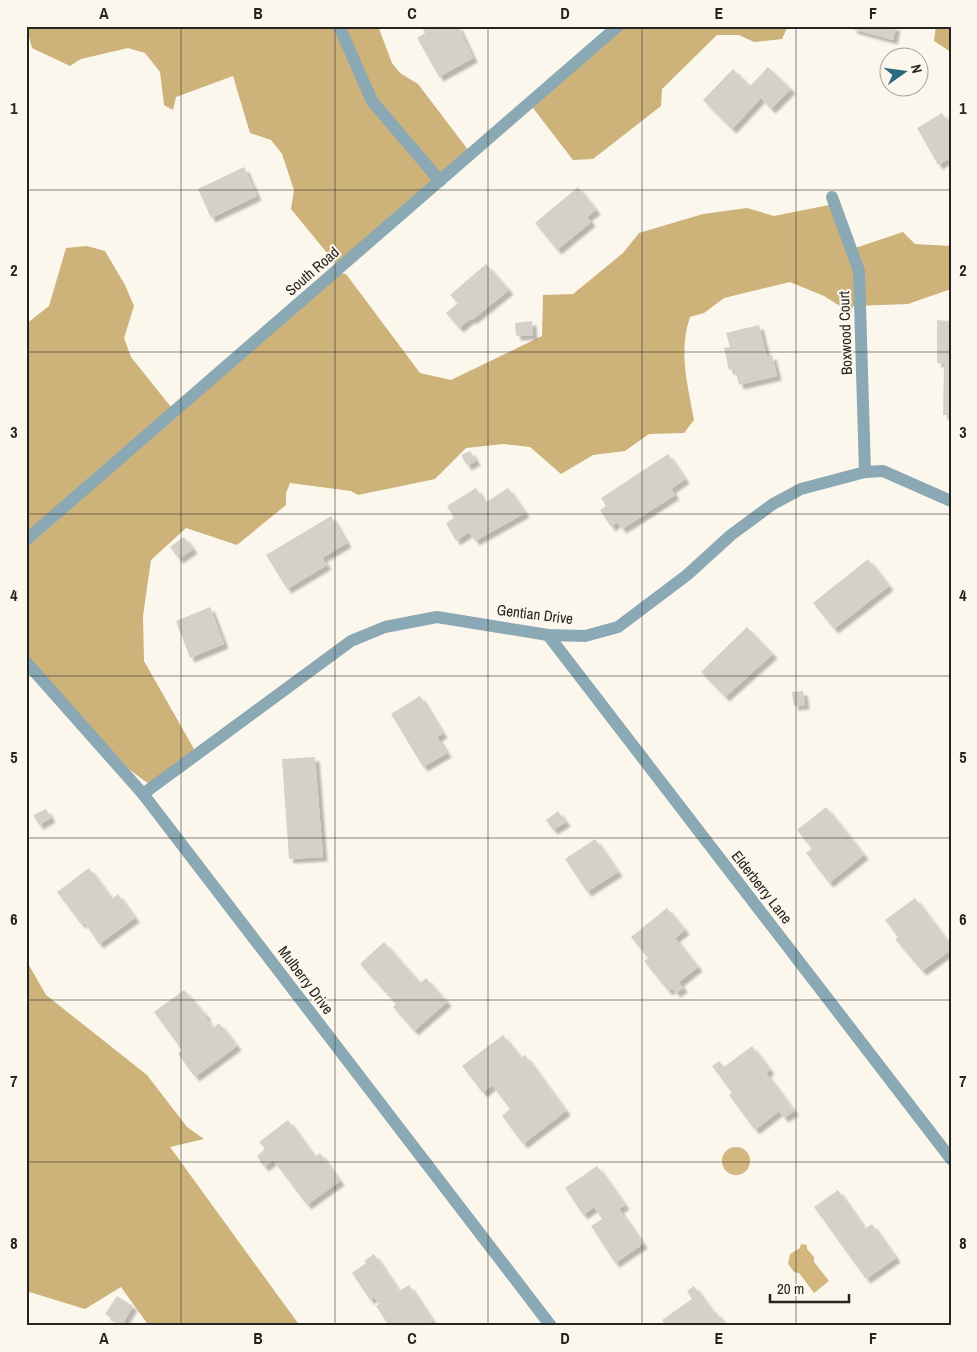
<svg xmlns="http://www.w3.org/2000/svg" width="977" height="1352" font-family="'Archivo Narrow',sans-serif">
<defs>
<filter id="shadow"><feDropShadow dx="4.5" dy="4.5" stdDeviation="1" flood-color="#0004"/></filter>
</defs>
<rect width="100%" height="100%" fill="#fcf7ed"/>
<g fill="#cdb27a">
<polygon points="26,26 378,26 392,63 400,73 418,84 472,155 344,269 332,259 291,209 294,190 282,154 271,140 250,133 233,76 176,97 173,110 164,105 160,72 145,53 128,48 81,59 70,66 32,48"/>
<polygon points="620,26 788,26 782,39 754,42 739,35 717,35 662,89 661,106 593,159 573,160 533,108 535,101"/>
<polygon points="936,26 951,26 951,52 934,41"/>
<path d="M 829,205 L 849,250 L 903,232 L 915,244 L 951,246 L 951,289 L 908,304 L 853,306 L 851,313 L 824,296 L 790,282 L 724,298 L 704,313 L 690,317 C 678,351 688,386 694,420 L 684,433 L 649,434 L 625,451 L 593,455 L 561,474 L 530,447 L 504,444 L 466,448 L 435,479 L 358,495 L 351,491 L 290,483 L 286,493 L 286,505 L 237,545 L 186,528 L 151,560 L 143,616 L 144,661 L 194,749 L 183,761 L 151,785 C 101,753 64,701 26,657 L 26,324 L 49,306 L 66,248 L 87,246 L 105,251 L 125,285 L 134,306 L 124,338 L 131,357 L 175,412 L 338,273 L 346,274 L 420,373 L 451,380 L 542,336 L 543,295 L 573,294 L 623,253 L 639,233 L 703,214 L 747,208 L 774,216 Z"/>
<polygon points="26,960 46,995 147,1075 187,1127 204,1139 170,1147 300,1326 149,1326 121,1287 85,1309 26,1291"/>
</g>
<g fill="#d3b77f">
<circle cx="736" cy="1161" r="14"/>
<polygon points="801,1244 807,1245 807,1249 814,1257 814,1262 829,1281 814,1293 799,1273 794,1272 788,1264 790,1254 800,1248"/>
</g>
<g fill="#d6d1c8" filter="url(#shadow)">
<polygon points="421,26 458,26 473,58 439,77 417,38 425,33"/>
<polygon points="853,26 896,26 893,40 852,29"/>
<polygon points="768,67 791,89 771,109 761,98 732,129 703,100 733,69 750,86"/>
<polygon points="942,113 951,127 951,165 948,159 938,165 917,128"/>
<polygon points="244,167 257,196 211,218 198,189"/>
<polygon points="578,187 596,210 587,217 591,222 557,250 535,223"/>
<polygon points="486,264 509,290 472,320 471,318 459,328 446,313 458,303 450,295"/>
<polygon points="937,320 951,321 951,415 943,415 944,364 937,363"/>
<polygon points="532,321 533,335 516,336 515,323"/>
<polygon points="759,325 767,357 772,355 777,376 739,385 735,369 729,370 724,348 730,347 726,333"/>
<polygon points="470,451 476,461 467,466 461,455"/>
<polygon points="668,454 685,479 671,489 675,495 622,529 617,522 611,527 600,510 606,506 601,498"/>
<polygon points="476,488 485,503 508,488 525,513 475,541 469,532 456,541 446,523 454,518 447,506"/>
<polygon points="331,516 347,543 322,558 327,565 287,589 266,555"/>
<polygon points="184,537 193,549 179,559 170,547"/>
<polygon points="868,559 889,586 834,629 813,603"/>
<polygon points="210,607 224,644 190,658 176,621"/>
<polygon points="747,627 773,654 725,697 701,672"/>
<polygon points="803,691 805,705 794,706 792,692"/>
<polygon points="420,696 443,734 437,737 447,753 423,767 391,714"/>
<polygon points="315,757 323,857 289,859 282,759"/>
<polygon points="826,807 864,855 829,883 806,853 812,849 797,830"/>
<polygon points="46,809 51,818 39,825 33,815"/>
<polygon points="558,811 566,822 553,830 546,820"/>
<polygon points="595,839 618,872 587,892 565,859"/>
<polygon points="89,868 112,899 118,894 135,918 99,944 84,922 81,924 57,892"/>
<polygon points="915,898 951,946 951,950 922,971 895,939 898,937 885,920"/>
<polygon points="667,908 685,930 675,938 698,967 679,982 683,988 676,993 672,988 668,991 644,961 648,958 631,937"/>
<polygon points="384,942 420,983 426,978 447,1002 414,1031 393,1007 396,1004 360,964"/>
<polygon points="184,990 207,1016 205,1017 213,1028 219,1023 237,1046 195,1077 178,1054 182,1050 154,1012"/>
<polygon points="503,1035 521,1058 525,1055 566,1111 523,1144 502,1116 510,1109 492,1085 483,1093 462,1066"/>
<polygon points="752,1046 770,1070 766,1073 794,1111 784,1118 779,1111 755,1130 729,1095 732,1093 712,1066 719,1061 724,1067"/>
<polygon points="288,1120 315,1157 320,1153 340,1181 307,1205 273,1160 264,1167 257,1156 265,1149 259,1142"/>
<polygon points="597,1166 625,1205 619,1209 643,1244 615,1263 591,1226 602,1219 594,1207 583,1215 565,1188"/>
<polygon points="838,1190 865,1229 872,1224 896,1258 866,1279 814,1207"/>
<polygon points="374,1254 399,1291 409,1285 433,1321 426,1326 389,1326 376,1306 379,1304 374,1297 370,1300 352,1273 366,1263 364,1261"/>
<polygon points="694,1286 714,1313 716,1312 726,1326 666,1326 662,1320 692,1299 687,1291"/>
<polygon points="117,1296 133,1306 122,1325 105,1314"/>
</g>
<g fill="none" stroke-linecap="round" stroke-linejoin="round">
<polyline stroke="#8ba9b4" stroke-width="12" points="339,26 372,101 440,181"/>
<g stroke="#8ba9b4" stroke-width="12">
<polyline points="832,197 859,271 865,472"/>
<polyline points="548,635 951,1159"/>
<polyline points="26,662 143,794 551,1326"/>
<polyline points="143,794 351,641 385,627 437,617 548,635 585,636 618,627 687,575 731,535 773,504 801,489 865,472 883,471 951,501"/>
</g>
<polyline stroke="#8ba9b4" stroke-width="12" points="26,540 618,26"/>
</g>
<path fill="none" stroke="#262421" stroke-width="1" stroke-opacity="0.55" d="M 181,26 L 181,1326M 335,26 L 335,1326M 488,26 L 488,1326M 642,26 L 642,1326M 796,26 L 796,1326M 26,190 L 951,190M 26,352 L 951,352M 26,514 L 951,514M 26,676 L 951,676M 26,838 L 951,838M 26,1000 L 951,1000M 26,1162 L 951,1162"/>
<g text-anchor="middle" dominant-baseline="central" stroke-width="4" stroke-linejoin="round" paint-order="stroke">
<g font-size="15" fill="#262421" stroke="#fcf7ed">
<text transform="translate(312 271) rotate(-41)">South Road</text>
<text transform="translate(845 333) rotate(-92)">Boxwood Court</text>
<text transform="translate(535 614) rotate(7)">Gentian Drive</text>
<text transform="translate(762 887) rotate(52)">Elderberry Lane</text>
<text transform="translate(306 980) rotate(53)">Mulberry Drive</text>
</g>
</g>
<rect width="977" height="1352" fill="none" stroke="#fcf7ed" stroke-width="55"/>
<g transform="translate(904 72) rotate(76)"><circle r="24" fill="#fcf7ed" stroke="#a6a39b"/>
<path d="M0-4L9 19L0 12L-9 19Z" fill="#2b6b80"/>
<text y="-8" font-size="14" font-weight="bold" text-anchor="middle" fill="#262421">N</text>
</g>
<path d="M770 1294v8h79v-8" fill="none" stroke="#262421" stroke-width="2.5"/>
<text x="777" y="1294" font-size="15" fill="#262421" stroke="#fcf7ed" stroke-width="4" paint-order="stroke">20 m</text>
<rect x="28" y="28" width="922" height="1296" fill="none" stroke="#262421" stroke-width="2"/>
<g font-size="16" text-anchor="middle" font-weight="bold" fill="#262421">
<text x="104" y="19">A</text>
<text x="258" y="19">B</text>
<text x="412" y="19">C</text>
<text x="565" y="19">D</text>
<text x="719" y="19">E</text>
<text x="873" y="19">F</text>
<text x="14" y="114">1</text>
<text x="963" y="114">1</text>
<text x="14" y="276">2</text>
<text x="963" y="276">2</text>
<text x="14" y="438">3</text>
<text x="963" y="438">3</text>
<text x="14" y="601">4</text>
<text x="963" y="601">4</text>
<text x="14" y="763">5</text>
<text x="963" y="763">5</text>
<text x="14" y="925">6</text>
<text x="963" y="925">6</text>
<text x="14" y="1087">7</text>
<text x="963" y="1087">7</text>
<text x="14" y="1249">8</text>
<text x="963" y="1249">8</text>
<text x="104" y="1344">A</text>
<text x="258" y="1344">B</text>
<text x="412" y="1344">C</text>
<text x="565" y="1344">D</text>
<text x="719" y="1344">E</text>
<text x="873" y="1344">F</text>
</g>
</svg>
